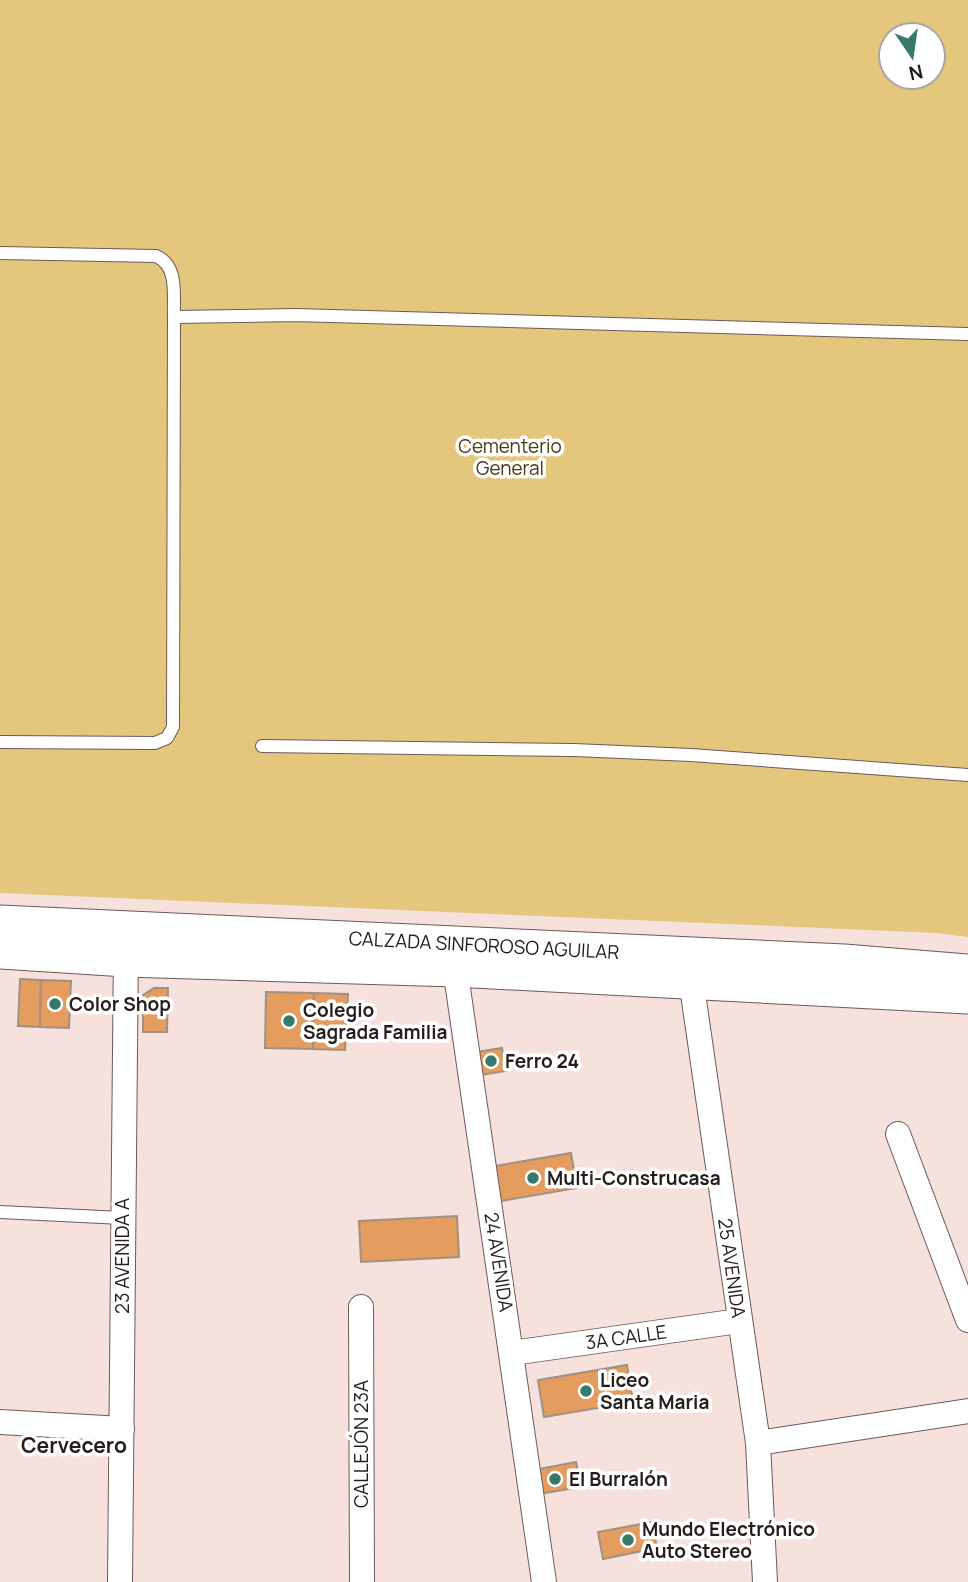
<svg xmlns="http://www.w3.org/2000/svg" width="968" height="1582" font-family="Manrope,sans-serif">
<rect width="100%" height="100%" fill="#f7e1dd"/>
<path fill="#e4c77d" fill-rule="evenodd" d="M 0,0 L 968,0 L 968,937 L 937,933 L 0,893 ZM 891,35 L 933,35 L 933,77 L 891,77 Z"/>
<g fill="#e49c5f" stroke="#a09185" stroke-width="2">
<polygon points="20,979 41,980 40,1027 18,1026"/>
<polygon points="41,980 71,981 69,1028 40,1027"/>
<polygon points="154,988 168,988 167,1032 143,1032 143,995"/>
<polygon points="266,992 314,993 313,1049 265,1048"/>
<polygon points="314,993 348,994 345,1050 313,1049"/>
<polygon points="502,1048 506,1071 480,1075 476,1052"/>
<polygon points="571,1153 577,1188 495,1202 489,1167"/>
<polygon points="457,1216 459,1257 361,1262 359,1221"/>
<polygon points="627,1365 633,1402 544,1417 538,1380"/>
<polygon points="576,1462 581,1487 533,1495 529,1471"/>
<polygon points="652,1522 657,1548 603,1559 598,1532"/>
</g>
<g fill="none" stroke-linecap="round" stroke-linejoin="round">
<g stroke="#6c5a56" stroke-width="14">
<g id="lane">
<path d="M 0,253 L 156,256 C 179,266 173,295 174,317 L 173,727 L 167,738 L 155,743 L 0,742"/>
<polyline points="174,317 295,315 968,334"/>
<polyline points="262,746 574,750 691,755 968,775"/>
<polyline points="0,1212 122,1218"/>
</g>
</g>
<g stroke="#6c5a56" stroke-width="26">
<g id="street">
<polyline points="453,954 544,1582"/>
<polyline points="689,966 758,1443 765,1582"/>
<polyline points="898,1134 968,1320"/>
<polyline points="361,1307 362,1582"/>
<polyline points="512,1353 739,1321"/>
<polyline points="0,1422 122,1429"/>
<polyline points="758,1443 968,1411"/>
<polyline points="120,1582 126,944"/>
</g>
</g>
<g stroke="#6c5a56" stroke-width="37">
<g id="secondary">
<polyline points="0,923 844,962 968,972"/>
<polyline points="0,951 126,959 455,969 968,996"/>
</g>
</g>
<use href="#lane" stroke="#fff" stroke-width="12"/>
<use href="#street" stroke="#fff" stroke-width="24"/>
<use href="#secondary" stroke="#fff" stroke-width="35"/>
</g>
<g fill="#377a6a" stroke="#fff" stroke-width="2.5">
<circle cx="55" cy="1004" r="7"/>
<circle cx="289" cy="1021" r="7"/>
<circle cx="491" cy="1061" r="7"/>
<circle cx="533" cy="1178" r="7"/>
<circle cx="586" cy="1391" r="7"/>
<circle cx="555" cy="1479" r="7"/>
<circle cx="628" cy="1540" r="7"/>
</g>
<g text-anchor="middle" dominant-baseline="central" stroke-width="7" stroke-linejoin="round" paint-order="stroke">
<g font-size="19" fill="#483a14" stroke="#fff">
<text x="510" y="446">Cementerio<tspan x="510" dy="22">General</tspan></text>
</g>
<g font-size="19" fill="#251d1c" stroke="#fff">
<text transform="translate(484 945) rotate(3)">CALZADA SINFOROSO AGUILAR</text>
<text transform="translate(122 1256) rotate(-90)">23 AVENIDA A</text>
<text transform="translate(499 1262) rotate(81)">24 AVENIDA</text>
<text transform="translate(732 1268) rotate(82)">25 AVENIDA</text>
<text transform="translate(626 1337) rotate(-8)">3A CALLE</text>
<text transform="translate(361 1444) rotate(-90)">CALLEJÓN 23A</text>
</g>
<g font-size="19" font-weight="bold" fill="#251d1c" stroke="#fff" text-anchor="start">
<text x="69" y="1004">Color Shop</text>
<text x="303" y="1010">Colegio<tspan x="303" dy="22">Sagrada Familia</tspan></text>
<text x="505" y="1061">Ferro 24</text>
<text x="547" y="1178">Multi-Construcasa</text>
<text x="600" y="1380">Liceo<tspan x="600" dy="22">Santa Maria</tspan></text>
<text x="569" y="1479">El Burralón</text>
<text x="642" y="1529">Mundo Electrónico<tspan x="642" dy="22">Auto Stereo</tspan></text>
</g>
<g font-size="21" font-weight="bold" fill="#251d1c" stroke="#fff">
<text x="74" y="1445">Cervecero</text>
</g>
</g>
<g transform="translate(912 56) rotate(167)"><circle r="33" fill="#ffffff" stroke="#a8a5a4" stroke-width="2"/>
<path d="M0-5L12 26L0 18L-12 26Z" fill="#377a6a"/>
<text y="-10" font-size="19" font-weight="bold" text-anchor="middle" fill="#251d1c">N</text>
</g>
</svg>
